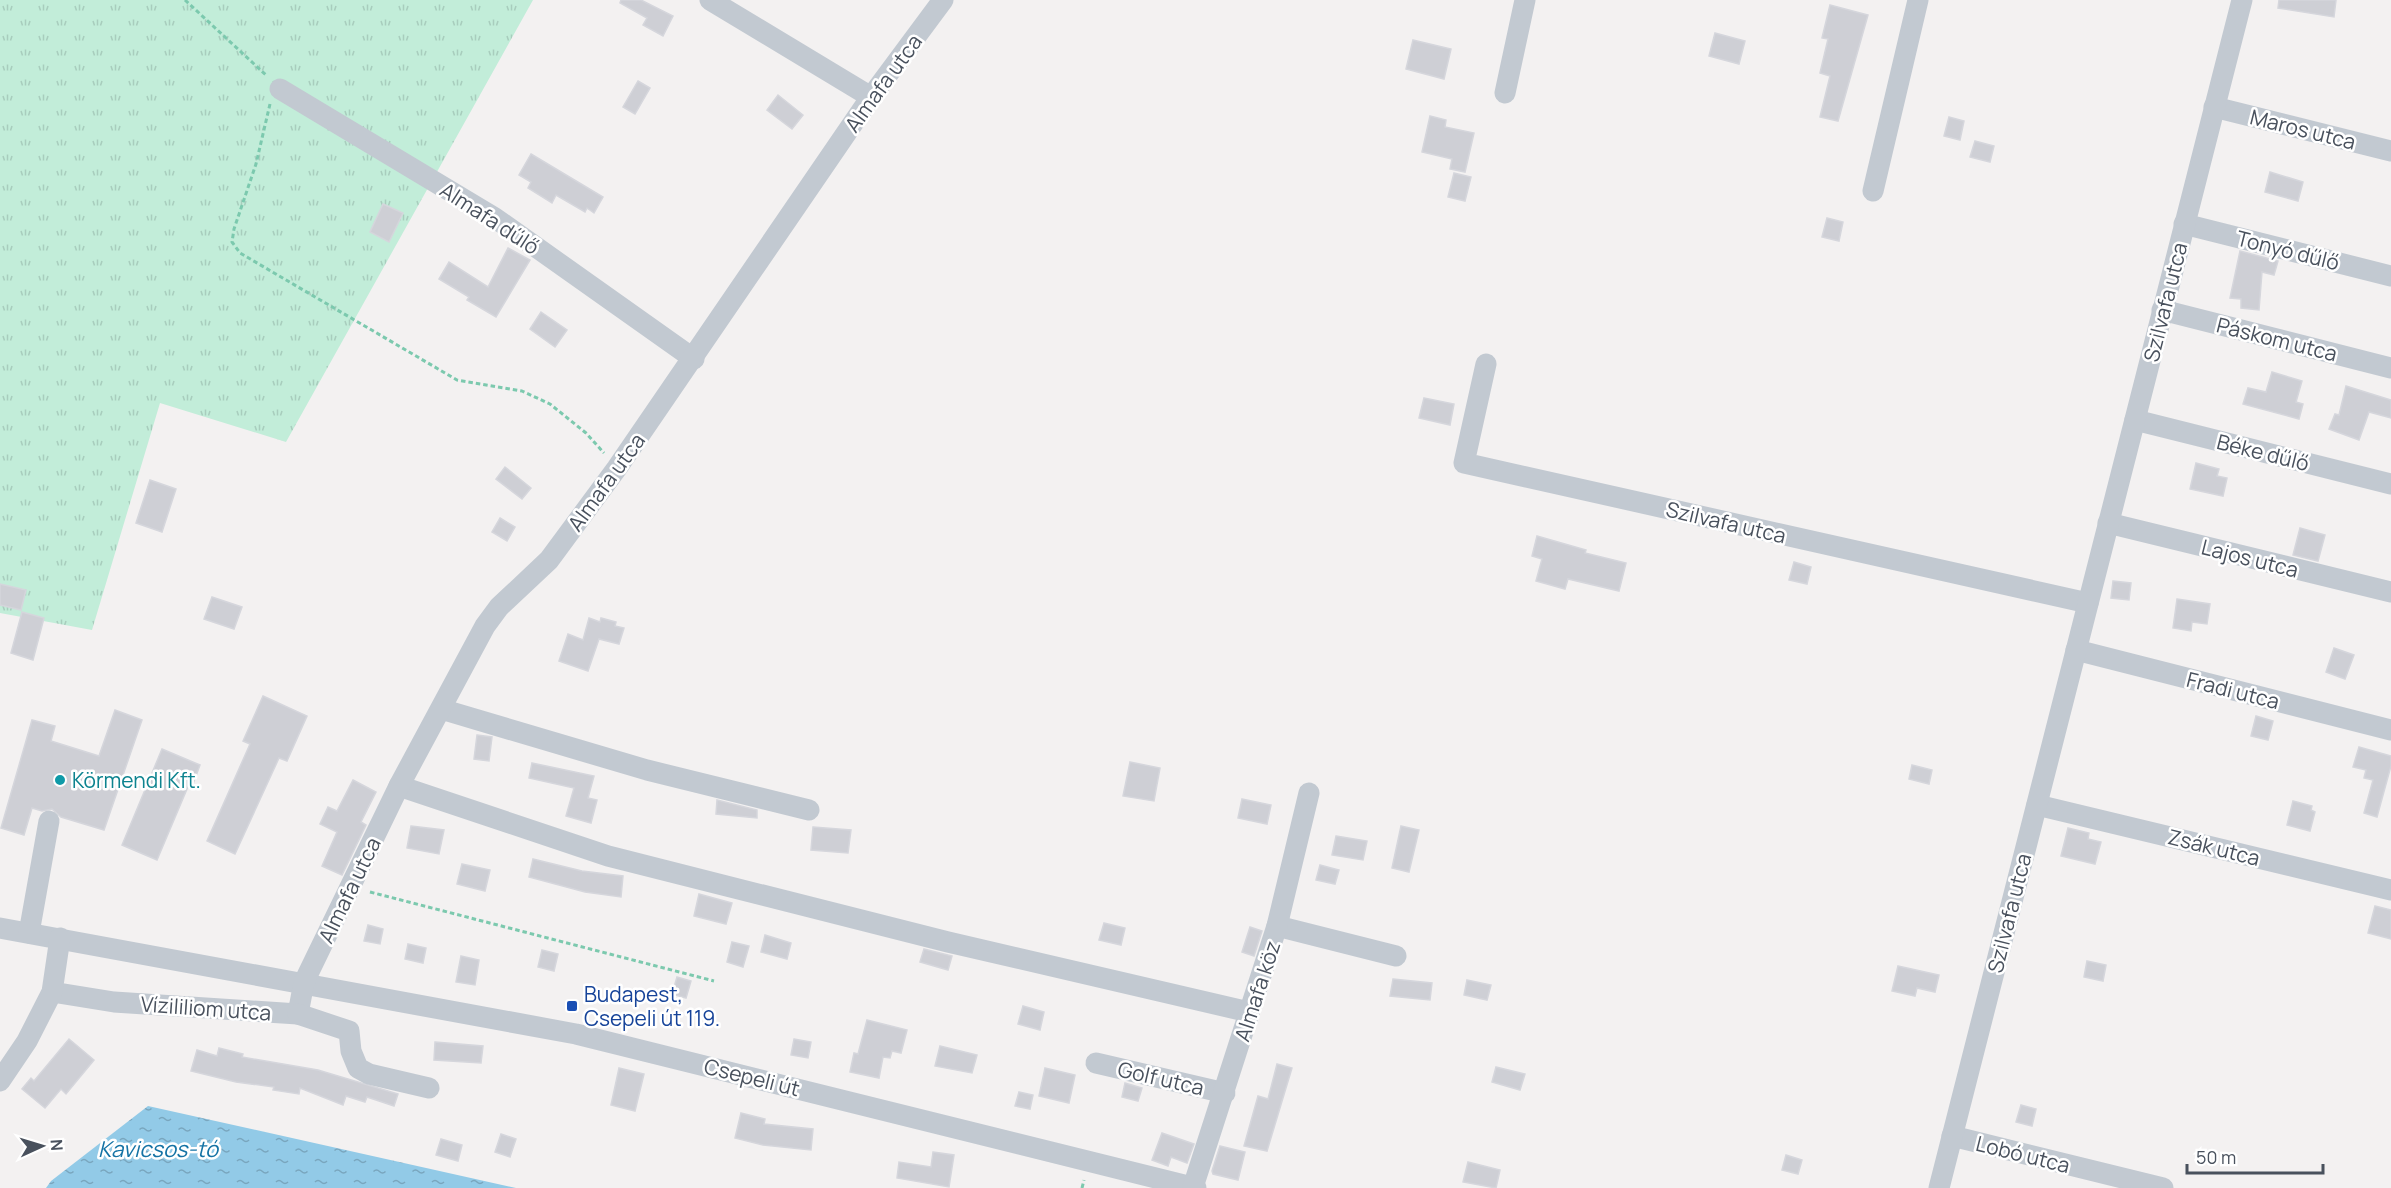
<svg xmlns="http://www.w3.org/2000/svg" width="2391" height="1188" font-family="Manrope,sans-serif">
<defs>
<pattern id="grass-tufts" width="24" height="20" patternUnits="userSpaceOnUse" patternTransform="scale(1.5)"><rect width="24" height="20" fill="#c2edd9"/><path d="M3 7l-1-3M5 7V3M7 7l1-3M15 17l-1-3M17 17v-4M19 17l1-3" fill="none" stroke="#a8cdbd"/></pattern>
<pattern id="water-ripples" width="26" height="14" patternUnits="userSpaceOnUse" patternTransform="scale(1.5)"><rect width="26" height="14" fill="#92cae7"/><path d="M2 4q2-2 4 0t4 0M15 11q2-2 4 0t4 0" fill="none" stroke="#79a6be"/></pattern>
</defs>
<rect width="100%" height="100%" fill="#f3f1f1"/>
<polygon fill="url(#grass-tufts)" points="0,0 533,0 286,442 160,403 92,630 0,613"/>
<polygon fill="url(#water-ripples)" points="148,1106 516,1188 46,1188 51,1181"/>
<g fill="#cecfd5" stroke="#d5d6dc" stroke-width="1.5">
<polygon points="621,0 641,0 673,16 663,36 643,25 647,18 620,3"/>
<polygon points="2279,0 2336,0 2334,17 2278,8"/>
<polygon points="1830,5 1868,15 1838,121 1820,117 1830,76 1820,73 1828,39 1822,38"/>
<polygon points="1715,33 1745,41 1739,64 1709,56"/>
<polygon points="1413,40 1451,49 1444,79 1406,69"/>
<polygon points="638,81 650,88 635,114 623,107"/>
<polygon points="778,95 803,115 792,129 767,110"/>
<polygon points="1430,116 1446,120 1445,127 1474,133 1465,172 1450,169 1452,159 1422,152"/>
<polygon points="1949,117 1964,121 1960,140 1944,136"/>
<polygon points="1975,141 1994,146 1990,162 1970,157"/>
<polygon points="531,154 603,197 594,213 587,208 585,212 556,195 552,203 528,188 531,182 519,175"/>
<polygon points="2270,172 2303,182 2298,201 2265,192"/>
<polygon points="1454,173 1471,177 1465,201 1448,197"/>
<polygon points="383,204 403,213 389,242 370,232"/>
<polygon points="1827,218 1843,222 1839,241 1822,237"/>
<polygon points="508,248 530,260 496,317 467,300 469,297 439,279 449,262 488,287"/>
<polygon points="2240,251 2278,261 2274,275 2262,272 2259,310 2241,308 2241,299 2230,298"/>
<polygon points="541,312 567,330 555,347 530,329"/>
<polygon points="2272,372 2302,381 2296,402 2303,404 2299,419 2243,404 2248,388 2266,392"/>
<polygon points="2346,386 2391,400 2391,418 2369,412 2359,440 2329,429 2335,414 2339,415"/>
<polygon points="1424,398 1454,404 1450,425 1419,418"/>
<polygon points="2196,463 2219,469 2217,476 2227,478 2223,496 2190,489"/>
<polygon points="505,467 531,488 522,499 496,479"/>
<polygon points="150,480 176,489 162,532 136,523"/>
<polygon points="500,518 515,527 507,541 492,532"/>
<polygon points="2300,528 2325,535 2318,561 2293,555"/>
<polygon points="1537,536 1586,550 1585,553 1626,563 1619,591 1568,579 1565,589 1536,581 1542,559 1532,556"/>
<polygon points="1794,562 1811,567 1807,584 1789,580"/>
<polygon points="2113,581 2131,583 2129,600 2111,598"/>
<polygon points="0,584 26,590 21,610 0,605"/>
<polygon points="212,597 242,607 234,629 204,619"/>
<polygon points="2177,599 2210,604 2207,624 2192,622 2191,631 2173,628"/>
<polygon points="22,612 44,618 33,660 11,653"/>
<polygon points="589,618 600,622 601,618 616,622 615,626 624,628 619,644 599,639 588,671 559,661 568,634 583,640"/>
<polygon points="2334,648 2354,655 2345,679 2326,672"/>
<polygon points="263,696 307,716 287,761 279,758 235,854 207,841 250,744 243,741"/>
<polygon points="115,710 142,720 104,830 61,817 52,809 42,811 32,808 24,835 1,828 32,720 55,726 51,741 99,756"/>
<polygon points="2256,716 2273,721 2268,740 2251,736"/>
<polygon points="477,735 492,737 489,761 474,759"/>
<polygon points="2359,747 2391,756 2391,766 2377,817 2364,813 2373,780 2364,778 2366,770 2353,767"/>
<polygon points="162,749 200,765 193,784 190,782 157,860 122,845"/>
<polygon points="1130,762 1160,768 1154,801 1123,796"/>
<polygon points="532,763 594,776 588,798 597,800 591,823 566,816 574,788 529,778"/>
<polygon points="1912,765 1932,770 1929,784 1909,779"/>
<polygon points="353,780 376,792 361,822 366,825 342,875 322,866 337,832 320,824 328,807 337,811"/>
<polygon points="1242,799 1271,805 1267,824 1238,818"/>
<polygon points="717,800 757,810 757,818 716,814"/>
<polygon points="2293,801 2312,806 2311,810 2315,812 2310,831 2287,825"/>
<polygon points="411,826 444,830 439,854 407,848"/>
<polygon points="1401,826 1419,830 1409,872 1392,868"/>
<polygon points="813,827 851,830 848,853 811,850"/>
<polygon points="2068,828 2089,833 2088,839 2101,842 2095,864 2061,856"/>
<polygon points="1336,836 1367,841 1363,860 1332,855"/>
<polygon points="533,859 582,871 623,876 621,897 585,892 529,877"/>
<polygon points="462,864 490,870 485,891 457,884"/>
<polygon points="1320,865 1339,870 1335,884 1316,880"/>
<polygon points="699,894 732,903 726,924 694,916"/>
<polygon points="2375,906 2391,910 2391,939 2368,933"/>
<polygon points="1104,923 1125,928 1121,945 1099,940"/>
<polygon points="368,925 383,929 380,944 364,941"/>
<polygon points="1250,927 1262,931 1254,956 1242,952"/>
<polygon points="765,935 791,943 787,959 761,952"/>
<polygon points="732,942 749,946 743,967 727,962"/>
<polygon points="408,944 426,948 423,963 405,959"/>
<polygon points="924,949 952,956 948,970 920,962"/>
<polygon points="542,950 558,954 554,971 538,967"/>
<polygon points="461,956 479,960 475,985 456,982"/>
<polygon points="2087,961 2106,965 2103,981 2084,977"/>
<polygon points="1898,966 1939,975 1935,992 1917,988 1915,996 1892,991"/>
<polygon points="677,977 691,981 686,998 672,994"/>
<polygon points="1393,979 1432,983 1430,1000 1390,996"/>
<polygon points="1467,980 1491,985 1487,1000 1464,995"/>
<polygon points="1023,1006 1044,1012 1040,1030 1018,1024"/>
<polygon points="867,1020 907,1030 901,1053 892,1051 890,1058 883,1057 879,1078 850,1072 854,1053 858,1054"/>
<polygon points="69,1039 94,1060 66,1094 61,1089 45,1108 22,1089 31,1078 34,1081"/>
<polygon points="794,1039 811,1042 808,1058 791,1055"/>
<polygon points="435,1042 483,1046 481,1063 434,1060"/>
<polygon points="940,1046 977,1055 972,1073 935,1066"/>
<polygon points="219,1048 243,1054 242,1057 318,1070 398,1094 394,1106 367,1097 365,1102 346,1096 343,1105 300,1088 299,1094 273,1090 274,1087 236,1082 191,1071 197,1050 217,1056"/>
<polygon points="1277,1064 1292,1068 1267,1151 1244,1146 1258,1096 1268,1099"/>
<polygon points="1496,1067 1525,1074 1520,1090 1492,1082"/>
<polygon points="619,1068 644,1074 635,1111 611,1105"/>
<polygon points="1045,1068 1075,1075 1069,1103 1039,1096"/>
<polygon points="1125,1083 1142,1088 1138,1101 1122,1097"/>
<polygon points="1019,1092 1033,1095 1030,1109 1015,1106"/>
<polygon points="2021,1105 2036,1109 2032,1126 2016,1122"/>
<polygon points="741,1113 765,1119 764,1124 813,1129 811,1150 763,1145 735,1138"/>
<polygon points="1162,1133 1194,1144 1187,1163 1171,1157 1168,1166 1152,1160"/>
<polygon points="501,1134 516,1139 510,1157 495,1152"/>
<polygon points="441,1139 462,1145 458,1161 436,1155"/>
<polygon points="1220,1146 1245,1152 1238,1180 1213,1174 1212,1171"/>
<polygon points="933,1152 954,1155 949,1187 897,1178 899,1162 931,1167"/>
<polygon points="1786,1155 1802,1160 1798,1174 1782,1170"/>
<polygon points="1468,1162 1500,1170 1496,1188 1463,1182"/>
</g>
<g fill="none" stroke-linecap="round" stroke-linejoin="round">
<g stroke="#7cc9ae" stroke-width="3" stroke-dasharray="4.5 3" stroke-linecap="butt">
<polyline points="185,0 267,76"/>
<polyline points="270,104 256,164 234,229 232,242 240,253 457,380 522,391 550,404 586,433 604,453"/>
<polyline points="370,892 714,981"/>
<polyline points="1082,1188 1084,1180"/>
</g>
<g stroke="#c2c9d1" stroke-width="21">
<polyline points="710,0 871,97"/>
<polyline points="280,89 495,218 694,359"/>
<polyline points="1505,93 1525,0"/>
<polyline points="2214,107 2391,151"/>
<polyline points="1873,191 1918,0"/>
<polyline points="2184,224 2391,276"/>
<polyline points="2162,310 2391,368"/>
<polyline points="1486,364 1464,463 2088,603"/>
<polyline points="2135,420 2391,484"/>
<polyline points="2108,523 2391,592"/>
<polyline points="2076,650 2391,730"/>
<polyline points="441,709 647,770 809,810"/>
<polyline points="399,786 608,856 948,942 1249,1012"/>
<polyline points="2037,805 2391,890"/>
<polyline points="1277,926 1396,956"/>
<polyline points="0,928 576,1034 1196,1188"/>
<polyline points="29,933 49,821"/>
<polyline points="52,992 114,1002 298,1014 304,982 399,786 485,626 499,607 549,560 617,468 871,97 943,0"/>
<polyline points="298,1014 349,1031 351,1051 358,1068 369,1074 429,1088"/>
<polyline points="1096,1063 1225,1093"/>
<polyline points="0,1081 27,1041 52,992 60,938"/>
<polyline points="1952,1136 2163,1188"/>
<polyline points="1193,1187 1277,926 1309,793"/>
<polyline points="1939,1188 2242,0"/>
</g>
</g>
<circle fill="#0f9aa8" stroke="#fff" stroke-width="2" cx="60" cy="780" r="6"/>
<rect fill="#1a4fb4" stroke="#fff" stroke-width="2" x="566" y="1000" width="12" height="12" rx="3"/>
<g text-anchor="middle" dominant-baseline="central" stroke-width="5" stroke-linejoin="round" paint-order="stroke">
<g font-size="21" fill="#49515d" stroke="#fff">
<text transform="translate(883 83) rotate(-54)">Almafa utca</text>
<text transform="translate(2303 129) rotate(14)">Maros utca</text>
<text transform="translate(490 218) rotate(33)">Almafa dűlő</text>
<text transform="translate(2288 250) rotate(14)">Tonyó dűlő</text>
<text transform="translate(2165 302) rotate(-76)">Szilvafa utca</text>
<text transform="translate(2277 339) rotate(14)">Páskom utca</text>
<text transform="translate(2263 452) rotate(14)">Béke dűlő</text>
<text transform="translate(606 482) rotate(-54)">Almafa utca</text>
<text transform="translate(1726 522) rotate(13)">Szilvafa utca</text>
<text transform="translate(2250 558) rotate(14)">Lajos utca</text>
<text transform="translate(2233 690) rotate(14)">Fradi utca</text>
<text transform="translate(2214 847) rotate(14)">Zsák utca</text>
<text transform="translate(349 890) rotate(-64)">Almafa utca</text>
<text transform="translate(2009 913) rotate(-76)">Szilvafa utca</text>
<text transform="translate(1257 991) rotate(-72)">Almafa köz</text>
<text transform="translate(206 1008) rotate(4)">Vízililiom utca</text>
<text transform="translate(752 1077) rotate(14)">Csepeli út</text>
<text transform="translate(1161 1078) rotate(13)">Golf utca</text>
<text transform="translate(2023 1154) rotate(14)">Lobó utca</text>
</g>
<g font-size="21" fill="#0d838f" stroke="#fff" text-anchor="start">
<text x="72" y="780">Körmendi Kft.</text>
</g>
<g font-size="21" fill="#164399" stroke="#fff" text-anchor="start">
<text x="584" y="994">Budapest,<tspan x="584" dy="24">Csepeli út 119.</tspan></text>
</g>
<g font-size="22" font-style="italic" fill="#1573a5" stroke="#fff">
<text x="158" y="1149">Kavicsos-tó</text>
</g>
</g>
<g transform="translate(42 1146) rotate(86)" stroke="#ffffff" stroke-width="4.5" paint-order="stroke">
<path d="M0-4.5L10 22L0 15L-10 22Z" fill="#49515d"/>
<text y="-9" font-size="16" font-weight="bold" text-anchor="middle" fill="#49515d">N</text>
</g>
<path d="M2187 1164v9h136v-9" fill="none" stroke="#49515d" stroke-width="3"/>
<text x="2196" y="1164" font-size="18" fill="#49515d" stroke="#ffffff" stroke-width="4.5" paint-order="stroke">50 m</text>
</svg>
